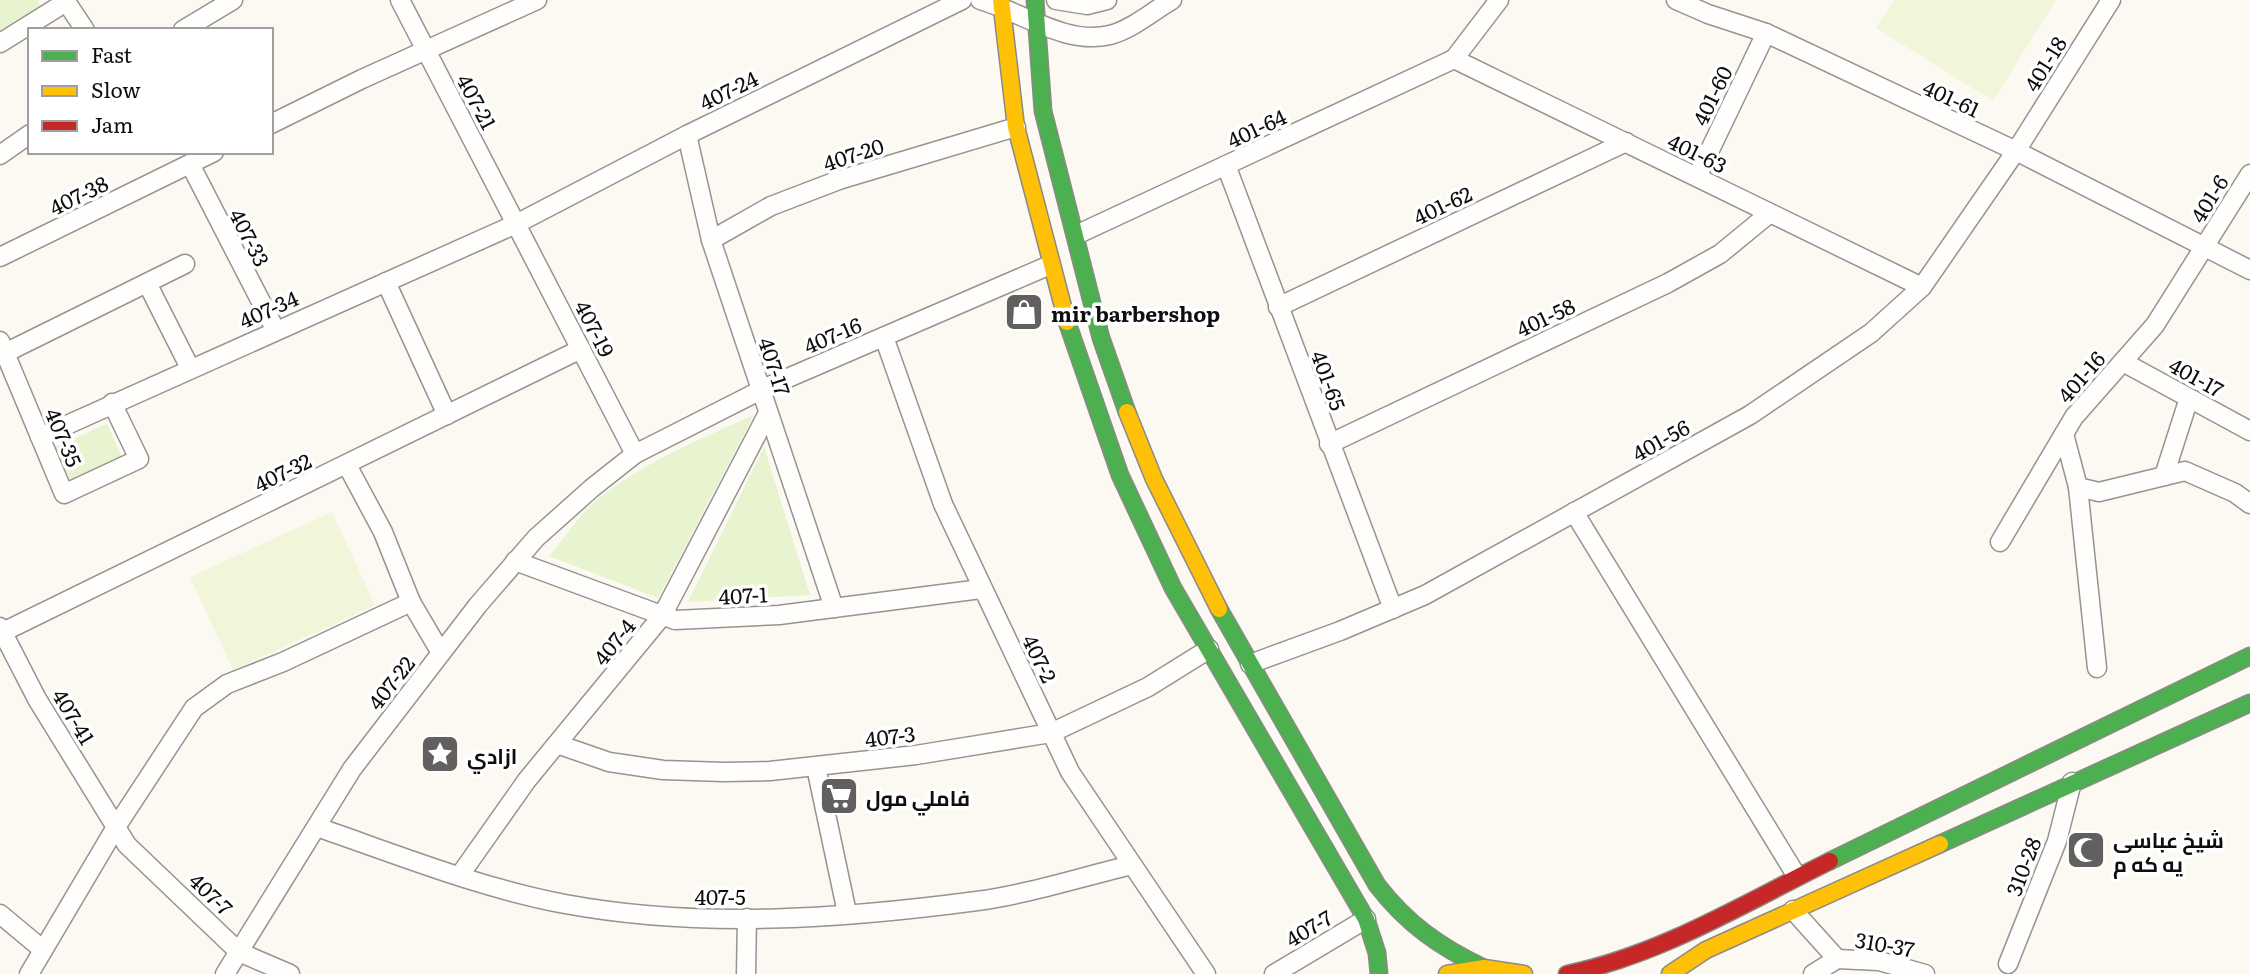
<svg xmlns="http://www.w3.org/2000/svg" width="2250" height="974" font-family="Literata,Cairo,serif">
<rect width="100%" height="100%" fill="#fcf9f2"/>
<g fill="#e8f3d0">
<polygon points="0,0 37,0 40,6 0,30"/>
<path d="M 754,415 L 658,598 L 549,556 C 565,538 580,514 598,499 C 645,462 700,439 754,415 Z"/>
<polygon points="107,424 122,457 71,481 54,447"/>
<polygon points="764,447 810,595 688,602"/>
</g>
<g fill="#f1f6da">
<polygon points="1894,0 2056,0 1993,101 1876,28"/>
<polygon points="332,512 375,605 233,670 190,577"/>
</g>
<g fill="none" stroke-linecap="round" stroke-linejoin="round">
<g stroke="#959491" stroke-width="21">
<g id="street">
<polyline points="65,0 85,30"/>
<polyline points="400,0 635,454"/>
<path d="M 980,0 C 1020,11 1066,46 1110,35 C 1131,30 1153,11 1172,0"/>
<polyline points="1056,0 1087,5 1107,0"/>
<polyline points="1676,0 1708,14 1766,33 2016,151 2250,270"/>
<polyline points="183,30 233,0"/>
<polyline points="0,43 66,2"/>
<polyline points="1454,59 1922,287"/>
<polyline points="271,124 362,79 537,0"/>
<polyline points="687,135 711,240 834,608"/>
<polyline points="0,155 30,134"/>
<polyline points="190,164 275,329"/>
<polyline points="1226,165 1393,609"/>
<polyline points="1697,177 1766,33"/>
<polyline points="1076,235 1454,59 1499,0"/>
<polyline points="711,240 771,206 839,180 1016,127"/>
<polyline points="0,257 214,152"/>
<polyline points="386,282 447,415"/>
<polyline points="147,283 190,368"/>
<polyline points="1278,307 1626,142"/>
<polyline points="884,337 943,504 1070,772 1206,974"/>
<polyline points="0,341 64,494 139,459 112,403"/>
<polyline points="5,353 185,264"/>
<polyline points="2123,362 2250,431"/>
<polyline points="2064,434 2078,487 2099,492 2185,471 2235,493 2250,504"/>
<polyline points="40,437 516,224 687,135 962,0"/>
<polyline points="1329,444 1668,283 1720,254 1770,213"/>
<polyline points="347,465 383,532 411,602 441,653"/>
<polyline points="2164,476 2189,398"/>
<polyline points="2078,487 2097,668"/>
<polyline points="1574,512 1796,875"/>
<polyline points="2000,542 2074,417 2155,325 2250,174"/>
<polyline points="515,561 675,620 779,615 981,589"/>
<polyline points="0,627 37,699 127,845 239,952 290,974"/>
<polyline points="3,632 581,349"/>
<polyline points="1250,664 1340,631 1425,595 1750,415 1871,333 1922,287 2016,151 2111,0"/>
<polyline points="557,744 609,762 663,770 724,772 770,771 916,755 1051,733 1148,687 1209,649"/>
<polyline points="816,767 847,913"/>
<path d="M 317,827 C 398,855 480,888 565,904 C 700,929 841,919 977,901 C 1029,894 1081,877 1132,865"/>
<polyline points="460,875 527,780 662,616 768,413"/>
<polyline points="1793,910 1837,959 1813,974"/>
<polyline points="0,914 42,949"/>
<polyline points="1837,959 1879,961 1925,974"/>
<polyline points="2008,964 2057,841 2072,782"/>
<polyline points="29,974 116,827 194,708 227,684 283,662 411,602"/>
<polyline points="225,974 352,769 478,605 536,538 592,488 635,454 767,387 1050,265"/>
<polyline points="746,974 747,918"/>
<polyline points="1274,974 1366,919"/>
</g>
</g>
<g stroke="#8c8a87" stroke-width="19">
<g id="fast">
<polyline points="1035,0 1043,111 1101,338 1127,412"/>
<polyline points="1067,322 1120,475 1173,588 1366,919 1377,953 1379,974"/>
<path d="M 1219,609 L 1377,885 C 1407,924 1440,947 1484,968"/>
<polyline points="1940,844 2250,703"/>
<polyline points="1830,861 2250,656"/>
</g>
</g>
<g stroke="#8c8a87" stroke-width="19">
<g id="slow">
<polyline points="1001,0 1016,127 1067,322"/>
<polyline points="1127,412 1154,479 1219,609"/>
<polyline points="1447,974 1484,968 1524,974"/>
<polyline points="1670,974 1706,950 1940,844"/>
</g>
</g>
<g stroke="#8c8a87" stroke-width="19">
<path id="jam" d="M 1567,974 C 1660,955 1745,903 1830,861"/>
</g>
<use href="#street" stroke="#fffefd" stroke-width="18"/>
<use href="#fast" stroke="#4caf50" stroke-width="16"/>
<use href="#slow" stroke="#ffc107" stroke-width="16"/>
<use href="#jam" stroke="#c62828" stroke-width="16"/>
</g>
<defs>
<g id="shop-square" transform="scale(2.0125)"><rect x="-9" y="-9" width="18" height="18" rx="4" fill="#61605e" stroke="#fff"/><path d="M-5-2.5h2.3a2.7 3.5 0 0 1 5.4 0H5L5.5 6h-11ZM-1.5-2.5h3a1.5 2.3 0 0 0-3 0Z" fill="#fff"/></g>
<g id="sight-square" transform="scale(2.0125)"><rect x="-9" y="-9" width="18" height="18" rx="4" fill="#61605e" stroke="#fff"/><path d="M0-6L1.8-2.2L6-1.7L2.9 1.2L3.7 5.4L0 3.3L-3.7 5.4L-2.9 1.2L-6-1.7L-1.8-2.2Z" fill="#fff"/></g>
<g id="supermarket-square" transform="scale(2.0125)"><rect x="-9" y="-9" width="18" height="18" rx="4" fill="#61605e" stroke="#fff"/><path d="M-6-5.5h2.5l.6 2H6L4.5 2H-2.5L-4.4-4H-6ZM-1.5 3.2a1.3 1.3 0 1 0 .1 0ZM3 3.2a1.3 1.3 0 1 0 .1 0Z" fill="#fff"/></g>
<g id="mosque-square" transform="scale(2.0125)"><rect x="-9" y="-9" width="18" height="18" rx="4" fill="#61605e" stroke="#fff"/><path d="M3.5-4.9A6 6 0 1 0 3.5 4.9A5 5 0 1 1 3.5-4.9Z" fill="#fff"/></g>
</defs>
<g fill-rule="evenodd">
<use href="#shop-square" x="1024" y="312"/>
<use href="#sight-square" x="440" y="754"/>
<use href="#supermarket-square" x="839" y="796"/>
<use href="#mosque-square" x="2086" y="850"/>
</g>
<g text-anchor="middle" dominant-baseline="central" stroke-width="7" stroke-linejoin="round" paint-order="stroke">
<g font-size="21" fill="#0e0e0e" stroke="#fff">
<text transform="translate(2044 63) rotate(-58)">401-18</text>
<text transform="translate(728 89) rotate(-26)">407-24</text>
<text transform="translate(1711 95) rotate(-64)">401-60</text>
<text transform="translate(1952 97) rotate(25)">401-61</text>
<text transform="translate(478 101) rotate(62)">407-21</text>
<text transform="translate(1256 127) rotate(-25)">401-64</text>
<text transform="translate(1698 152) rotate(26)">401-63</text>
<text transform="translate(853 153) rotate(-18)">407-20</text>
<text transform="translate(78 194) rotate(-26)">407-38</text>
<text transform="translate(2208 198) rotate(-58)">401-6</text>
<text transform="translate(1442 204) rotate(-25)">401-62</text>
<text transform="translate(251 237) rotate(63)">407-33</text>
<text transform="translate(268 308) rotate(-24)">407-34</text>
<text transform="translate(1545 316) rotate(-25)">401-58</text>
<text transform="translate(596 328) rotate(63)">407-19</text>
<text transform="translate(832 334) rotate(-23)">407-16</text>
<text transform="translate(776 366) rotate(72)">407-17</text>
<text transform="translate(2080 376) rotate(-49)">401-16</text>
<text transform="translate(2197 376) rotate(29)">401-17</text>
<text transform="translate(1330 380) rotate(70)">401-65</text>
<text transform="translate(65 437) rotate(67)">407-35</text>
<text transform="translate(1660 439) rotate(-29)">401-56</text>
<text transform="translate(282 471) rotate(-26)">407-32</text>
<text transform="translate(743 594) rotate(-3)">407-1</text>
<text transform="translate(613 641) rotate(-51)">407-4</text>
<text transform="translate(1041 658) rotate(64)">407-2</text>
<text transform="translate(390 682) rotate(-52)">407-22</text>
<text transform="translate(75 716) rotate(59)">407-41</text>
<text transform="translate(890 735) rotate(-7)">407-3</text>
<text transform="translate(2022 866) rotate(-69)">310-28</text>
<text transform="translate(212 893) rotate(44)">407-7</text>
<text x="720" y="895">407-5</text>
<text transform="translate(1308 927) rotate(-31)">407-7</text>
<text transform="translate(1885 943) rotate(10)">310-37</text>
</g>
<g font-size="21" font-weight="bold" fill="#0e0e0e" stroke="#fff" text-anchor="start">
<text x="1051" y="312">mir barbershop</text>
<text x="467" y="754">ازادي</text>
<text x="866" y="796">فاملي مول</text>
<text x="2113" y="838">شیخ عباسی<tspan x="2113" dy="24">یه که م</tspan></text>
</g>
</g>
<rect x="28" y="28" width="245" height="126" fill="#ffffff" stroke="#9f9f9f" stroke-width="2"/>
<rect x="42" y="51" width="35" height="10" fill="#4caf50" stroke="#9f9f9f" stroke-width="2"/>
<text x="91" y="63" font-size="21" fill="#0e0e0e">Fast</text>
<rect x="42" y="86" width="35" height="10" fill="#ffc107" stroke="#9f9f9f" stroke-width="2"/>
<text x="91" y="98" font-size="21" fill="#0e0e0e">Slow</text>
<rect x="42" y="121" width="35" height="10" fill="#c62828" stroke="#9f9f9f" stroke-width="2"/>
<text x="91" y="133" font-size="21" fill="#0e0e0e">Jam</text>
</svg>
